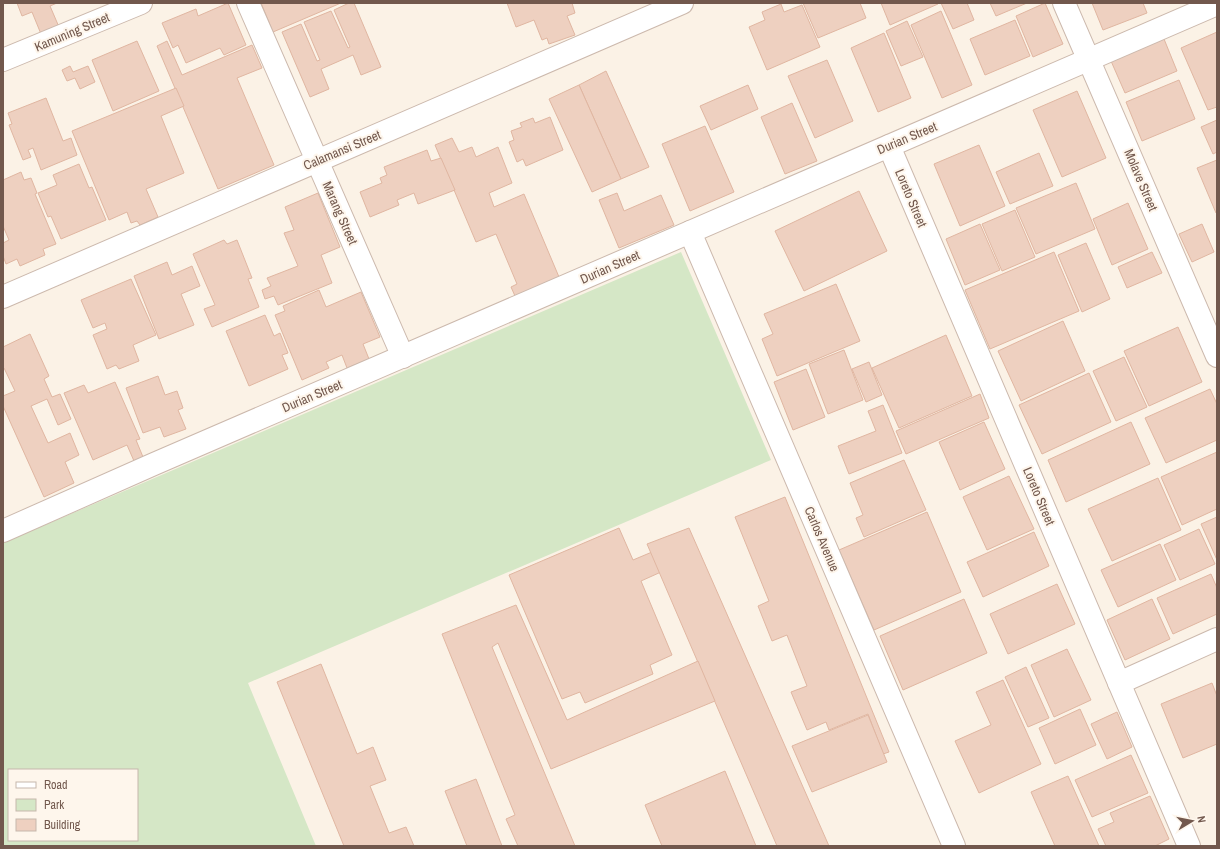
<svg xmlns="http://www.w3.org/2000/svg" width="1220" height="849" font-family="'Archivo Narrow',sans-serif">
<rect width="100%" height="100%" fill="#fbf2e6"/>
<path fill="#d5e7c6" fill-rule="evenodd" d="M 681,252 L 771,460 L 248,683 L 316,846 L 3,846 L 3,543 ZM 9,770 L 137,770 L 137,840 L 9,840 Z"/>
<g fill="#eed0c0" stroke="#e0b6a1">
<polygon points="17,3 57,3 50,6 59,27 41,34 32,12 22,16"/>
<polygon points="228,3 246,45 224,55 220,48 186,63 178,45 173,48 162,23 196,9 198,16"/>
<polygon points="261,3 341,3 273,32"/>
<polygon points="349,3 354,3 381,67 361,75 353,55 321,69 329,89 310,97 282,32 301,24 317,61 320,60 304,22 331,11 348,48 350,47 334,10"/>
<polygon points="507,3 572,3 575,13 567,16 575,35 549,44 547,38 542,40 534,20 516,27"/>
<polygon points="803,3 860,3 866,18 818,38"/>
<polygon points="881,3 937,3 938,4 890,25"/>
<polygon points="941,3 967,3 974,20 953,29"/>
<polygon points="990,3 1027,3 996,16"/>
<polygon points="1045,3 1063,44 1033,57 1016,16"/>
<polygon points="1092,3 1143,3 1147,13 1103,30"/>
<polygon points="781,4 784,12 802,5 820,47 767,70 749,27 765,20 762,12"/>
<polygon points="941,11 972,85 942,98 911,25"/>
<polygon points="1015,20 1030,56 985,75 970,39"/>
<polygon points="907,21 923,57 901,66 886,31"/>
<polygon points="1217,32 1217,107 1208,110 1181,48"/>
<polygon points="884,33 911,98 878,112 851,48"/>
<polygon points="1164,39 1177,71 1125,93 1111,61"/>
<polygon points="137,41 159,91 113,111 92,60"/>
<polygon points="167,41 182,75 252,45 262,68 237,78 274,165 218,189 157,46"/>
<polygon points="827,60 853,121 815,138 788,76"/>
<polygon points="70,66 73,72 88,66 95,82 80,89 75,78 67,81 62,70"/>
<polygon points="606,71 649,167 621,179 579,85"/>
<polygon points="1179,80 1195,119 1142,141 1126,102"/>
<polygon points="579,85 621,179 592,192 549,99"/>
<polygon points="748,85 758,109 711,130 700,106"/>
<polygon points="176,88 184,106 161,116 184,173 146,189 158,217 140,225 137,221 131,223 127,212 109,220 72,131"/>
<polygon points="1077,91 1106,158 1062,177 1033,110"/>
<polygon points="46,98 63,141 71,138 77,155 41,170 33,148 28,150 31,157 23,160 9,125 12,124 8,113"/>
<polygon points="792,103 817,161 785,174 761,117"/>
<polygon points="550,117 563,150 526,166 523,159 517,162 509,142 514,140 511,131 522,127 520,123 533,118 535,123"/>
<polygon points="1217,120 1217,152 1213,154 1201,127"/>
<polygon points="705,126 734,192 690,211 662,144"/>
<polygon points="452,138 459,152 472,147 476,157 498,147 512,183 489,193 494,207 524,194 559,277 515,296 511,287 517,284 496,234 476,242 435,145"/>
<polygon points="979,145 1005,206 960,226 934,164"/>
<polygon points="427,150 431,161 441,158 455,190 418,204 414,193 397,200 399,205 370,217 360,192 382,183 380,178 387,175 384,167"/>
<polygon points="1039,153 1053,186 1010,204 996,172"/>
<polygon points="1217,160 1217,213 1216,213 1197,168"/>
<polygon points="79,164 89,188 92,187 106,220 61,239 51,216 48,217 38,193 57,185 53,175"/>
<polygon points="21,172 24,180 31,178 37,193 35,194 56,244 43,249 45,255 20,266 17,259 6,264 3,256 3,243 9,240 3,226 3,180"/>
<polygon points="1076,183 1095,229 1036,254 1016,208"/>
<polygon points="859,191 887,251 804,291 775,231"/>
<polygon points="318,193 340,247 321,255 332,283 278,305 274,296 265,299 262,290 271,286 267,278 298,266 284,233 294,230 285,207"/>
<polygon points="617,193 624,211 661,195 674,225 619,248 599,200"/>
<polygon points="1128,203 1148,249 1112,265 1093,219"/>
<polygon points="1015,210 1035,257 1002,271 982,224"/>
<polygon points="980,224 1000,270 965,285 946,239"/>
<polygon points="1202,224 1214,252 1192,262 1179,234"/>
<polygon points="224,240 227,244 237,240 252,278 248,279 259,307 212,327 204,309 215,305 193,254"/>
<polygon points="1086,243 1110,299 1082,312 1058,255"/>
<polygon points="1054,252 1079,311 990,349 965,290"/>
<polygon points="1152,252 1162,273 1127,288 1118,267"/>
<polygon points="167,262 172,275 192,266 200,286 181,294 194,325 159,339 134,276"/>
<polygon points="131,279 156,335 133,345 139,361 119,369 116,365 107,369 93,335 107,329 105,323 93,328 81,300"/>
<polygon points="836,284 860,341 777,376 762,339 773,334 764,314"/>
<polygon points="319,290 326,307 361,292 380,337 363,344 369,359 347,368 342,355 326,362 329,368 302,380 275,315 285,311 283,306"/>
<polygon points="265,315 274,336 280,333 288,353 282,355 288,369 249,386 226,331"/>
<polygon points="1063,321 1085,371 1021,401 998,351"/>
<polygon points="1178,327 1202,382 1149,406 1124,351"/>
<polygon points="30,334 49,376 44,379 52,397 60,394 71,419 58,425 47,399 31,406 48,443 70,433 79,455 65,462 74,483 44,497 3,406 3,396 15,391 4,368 3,369 3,347"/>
<polygon points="946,335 972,396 899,428 872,368"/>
<polygon points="844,350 863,400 828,414 809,364"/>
<polygon points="1124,357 1147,407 1116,421 1093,371"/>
<polygon points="869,362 882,395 866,402 852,369"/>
<polygon points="806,369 825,417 793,430 774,382"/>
<polygon points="1089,373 1111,422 1042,454 1019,405"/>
<polygon points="158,376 165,395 177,391 183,408 178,410 186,429 164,437 160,427 143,433 126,388"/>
<polygon points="115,382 140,439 136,440 143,457 134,461 127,445 93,460 64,393 84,385 88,393"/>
<polygon points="1210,389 1217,404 1217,440 1166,463 1145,418"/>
<polygon points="980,394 989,418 906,454 896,431"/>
<polygon points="883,405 902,453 849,474 838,446 876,431 868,411"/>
<polygon points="984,422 1005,469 960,490 939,442"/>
<polygon points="1131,422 1150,464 1066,502 1048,460"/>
<polygon points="1217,452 1217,509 1182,525 1161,477"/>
<polygon points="904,460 926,510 864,537 856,518 863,515 850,483"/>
<polygon points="1009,476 1034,529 987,550 963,497"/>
<polygon points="1158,478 1181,530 1112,561 1088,509"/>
<polygon points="785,497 889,752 883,754 868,714 829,730 826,722 807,730 791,692 807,686 787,635 772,641 758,606 769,601 735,517"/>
<polygon points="927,512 961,592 874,630 839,550"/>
<polygon points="1217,517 1217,560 1201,524"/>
<polygon points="619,528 633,560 652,552 661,572 641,581 672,655 650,665 653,674 585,703 580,692 562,699 509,575"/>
<polygon points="689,528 829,846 777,846 647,544"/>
<polygon points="1199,529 1215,564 1180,580 1164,545"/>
<polygon points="1034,532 1049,566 983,597 967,562"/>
<polygon points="1160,544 1176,580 1118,607 1101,570"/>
<polygon points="1211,574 1217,588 1217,614 1173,634 1157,598"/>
<polygon points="1057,584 1075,624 1008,654 990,614"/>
<polygon points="964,599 987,653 903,690 880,636"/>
<polygon points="1152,599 1170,639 1125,660 1107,620"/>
<polygon points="516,605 567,720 698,661 715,701 551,769 498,643 492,647 575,846 518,846 506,819 515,815 442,634"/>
<polygon points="1067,649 1091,700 1054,717 1031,665"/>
<polygon points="321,664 357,754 373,747 386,780 370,786 389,833 406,827 414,846 344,846 277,682"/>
<polygon points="1026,667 1049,718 1028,727 1005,677"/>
<polygon points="1003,680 1041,764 979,793 955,741 991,725 976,692"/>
<polygon points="1212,683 1217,696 1217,744 1183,758 1161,704"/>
<polygon points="1080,709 1096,745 1055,764 1039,728"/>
<polygon points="1117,712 1132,747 1107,759 1091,724"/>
<polygon points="868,715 887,762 812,792 792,746"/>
<polygon points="1131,755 1148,793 1092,817 1075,780"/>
<polygon points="725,771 756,846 662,846 645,805"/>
<polygon points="1068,776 1099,846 1055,846 1031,792"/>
<polygon points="476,779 502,846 467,846 445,791"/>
<polygon points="1150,796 1169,839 1155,846 1106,846 1098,829 1114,822 1110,813"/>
</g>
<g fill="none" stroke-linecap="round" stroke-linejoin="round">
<g stroke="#ccb9ad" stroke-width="24">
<g id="minor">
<polyline points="248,3 403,357"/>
<polyline points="1064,3 1217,356"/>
<polyline points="3,60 141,3"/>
<polyline points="889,146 1189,846"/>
<polyline points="690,232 954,846"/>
<polyline points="3,297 682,3"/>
<polyline points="3,531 154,464 1217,4"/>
<polyline points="1119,683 1217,639"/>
</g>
</g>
<use href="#minor" stroke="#fff" stroke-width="22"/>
</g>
<g text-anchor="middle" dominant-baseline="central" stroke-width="4" stroke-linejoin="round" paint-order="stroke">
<g font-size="13" fill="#72584d" stroke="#fef6ec">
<text transform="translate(72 32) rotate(-23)">Kamuning Street</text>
<text transform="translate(907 138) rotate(-23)">Durian Street</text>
<text transform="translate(342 150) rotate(-23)">Calamansi Street</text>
<text transform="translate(1141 180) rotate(67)">Molave Street</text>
<text transform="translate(911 198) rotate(67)">Loreto Street</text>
<text transform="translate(340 213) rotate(66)">Marang Street</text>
<text transform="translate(610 267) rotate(-24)">Durian Street</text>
<text transform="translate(312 396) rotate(-23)">Durian Street</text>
<text transform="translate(1039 496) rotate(67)">Loreto Street</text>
<text transform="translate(822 539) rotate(67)">Carlos Avenue</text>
</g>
</g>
<rect width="1220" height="849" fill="none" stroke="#72584d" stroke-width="8"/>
<rect x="8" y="769" width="130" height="72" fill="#fef6ec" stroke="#c6b7ac"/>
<rect x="16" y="782" width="20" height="6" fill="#ffffff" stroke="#c6b7ac"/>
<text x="44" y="789" font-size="12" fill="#72584d">Road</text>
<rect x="16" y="799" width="20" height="12" fill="#d5e7c6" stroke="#c6b7ac"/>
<text x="44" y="809" font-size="12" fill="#72584d">Park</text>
<rect x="16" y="819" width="20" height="12" fill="#eed0c0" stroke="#c6b7ac"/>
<text x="44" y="829" font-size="12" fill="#72584d">Building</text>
<g transform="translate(1192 821) rotate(80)" stroke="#fef6ec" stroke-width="3" paint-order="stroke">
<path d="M0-3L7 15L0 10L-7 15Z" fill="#72584d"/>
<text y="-6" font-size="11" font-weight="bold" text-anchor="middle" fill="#72584d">N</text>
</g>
</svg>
